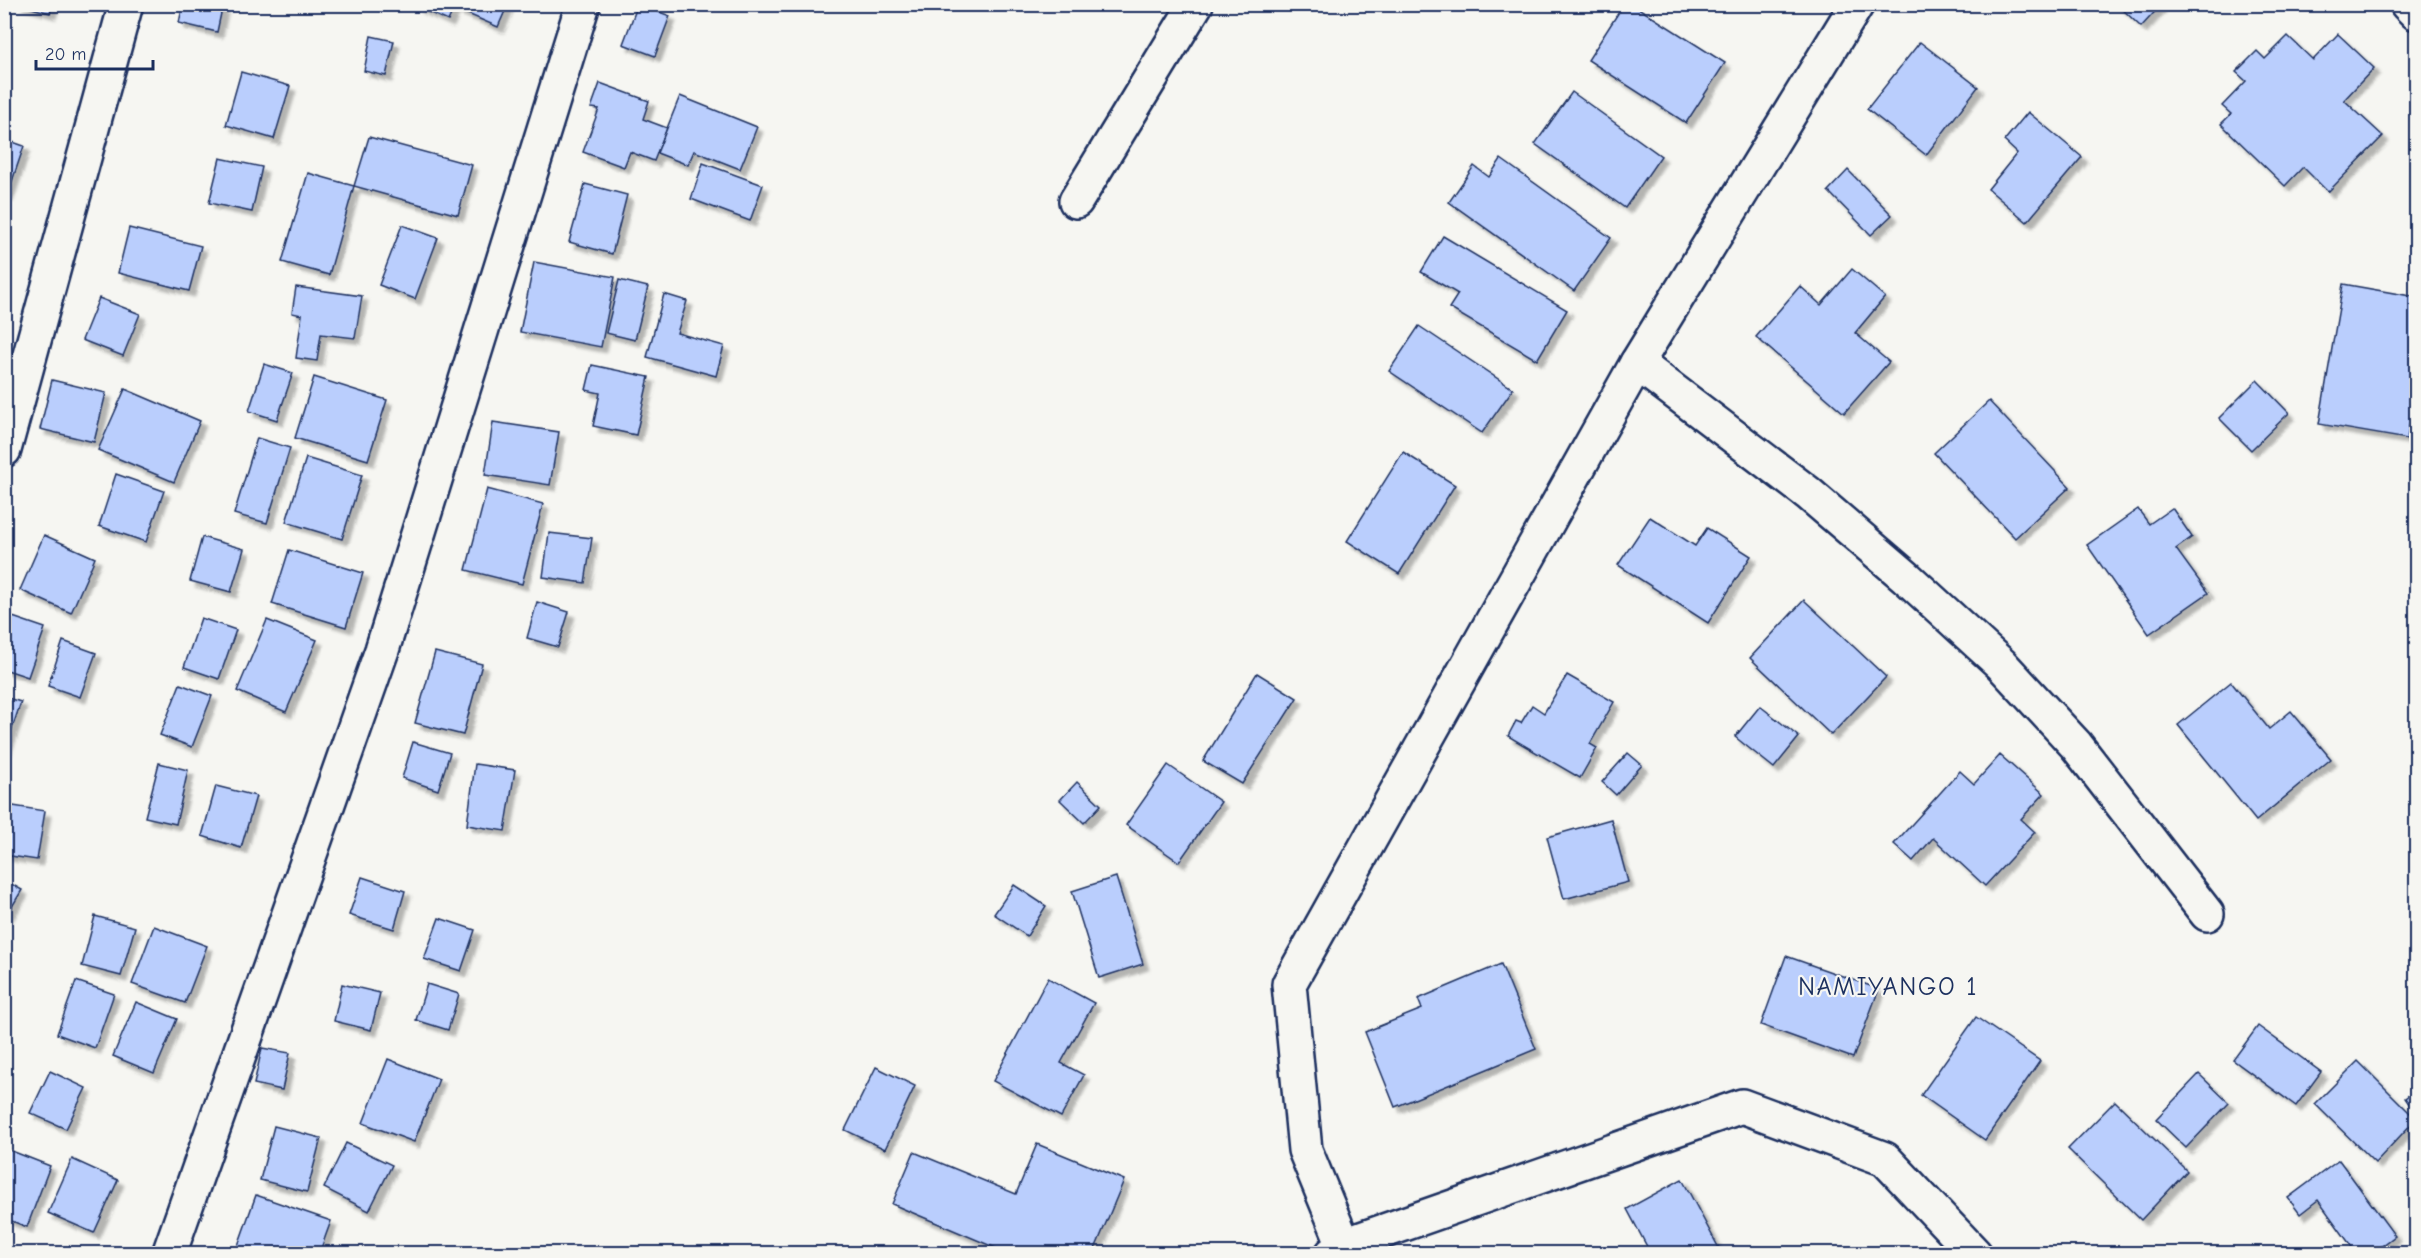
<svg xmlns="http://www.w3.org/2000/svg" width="2421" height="1258" font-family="'Comic Neue',sans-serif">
<defs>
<filter id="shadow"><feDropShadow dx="5.5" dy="5.5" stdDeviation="1.5" flood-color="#0004"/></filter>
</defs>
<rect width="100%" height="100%" fill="#f6f6f2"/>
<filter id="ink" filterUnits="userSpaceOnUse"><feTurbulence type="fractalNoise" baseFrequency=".0167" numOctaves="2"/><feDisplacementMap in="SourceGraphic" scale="12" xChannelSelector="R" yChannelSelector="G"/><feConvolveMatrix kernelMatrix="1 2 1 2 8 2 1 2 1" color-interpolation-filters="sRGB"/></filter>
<g filter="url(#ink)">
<g fill="#bacefd" stroke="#1b2f5e" stroke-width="1.5" filter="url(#shadow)">
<polygon points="17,4 53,4 50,13"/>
<polygon points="183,4 223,4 217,32 179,23"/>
<polygon points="419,4 508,4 498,27 454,8 448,21 417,7"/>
<polygon points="638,4 670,16 655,56 623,44"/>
<polygon points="1624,4 1632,4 1725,63 1686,123 1588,60"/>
<polygon points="2117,4 2162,4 2141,27"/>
<polygon points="2338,34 2374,68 2344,100 2383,136 2328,192 2303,167 2285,186 2221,124 2231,114 2222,106 2246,81 2236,72 2257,51 2265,59 2288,36 2313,60"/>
<polygon points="371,36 394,41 386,76 364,71"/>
<polygon points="1920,42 1978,87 1926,155 1867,109"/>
<polygon points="241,72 290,86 274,139 226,125"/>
<polygon points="600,83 649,101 643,119 667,128 654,161 630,152 624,167 583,152 599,109 591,108"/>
<polygon points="1572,92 1661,156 1625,208 1535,144"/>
<polygon points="680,96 757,127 740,169 694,151 688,165 657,153"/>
<polygon points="2028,112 2082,157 2027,222 1988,189 2017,153 2004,141"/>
<polygon points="369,137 472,165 458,215 354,186"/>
<polygon points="4,139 24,146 7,196 4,195"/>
<polygon points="220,158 262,167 252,212 209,203"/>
<polygon points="1501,159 1611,238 1574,291 1449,202 1474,166 1489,177"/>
<polygon points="703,163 763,185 750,221 691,199"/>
<polygon points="1848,170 1892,215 1871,235 1828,191"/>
<polygon points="308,173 354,186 329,275 282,262"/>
<polygon points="585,184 627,195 612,254 569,242"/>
<polygon points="402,225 438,238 415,299 379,285"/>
<polygon points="129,228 201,246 189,291 118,273"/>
<polygon points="1443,236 1567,310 1537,360 1449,308 1458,294 1421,272"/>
<polygon points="534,262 615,277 601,347 520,332"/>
<polygon points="1852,269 1885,297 1855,333 1889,362 1844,413 1756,337 1800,286 1821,305"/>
<polygon points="619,280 648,287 635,340 606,333"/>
<polygon points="2343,284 2416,297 2416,383 2407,439 2319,424"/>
<polygon points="296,287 362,296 355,338 321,334 317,361 296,358 302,315 292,313"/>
<polygon points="664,294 687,301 677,333 724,346 716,376 647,357"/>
<polygon points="99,298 140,314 123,356 82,340"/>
<polygon points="1419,326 1513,389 1482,433 1389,371"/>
<polygon points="264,364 293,373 277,420 249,411"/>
<polygon points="592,365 649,377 636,435 593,426 600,393 586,390"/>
<polygon points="314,377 387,400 368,460 295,438"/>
<polygon points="52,380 106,393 94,442 40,429"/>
<polygon points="2257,380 2289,413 2251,450 2219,418"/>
<polygon points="125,389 200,421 174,482 98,450"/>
<polygon points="1989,401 2070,487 2015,538 1934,453"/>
<polygon points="493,422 559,432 550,485 485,475"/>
<polygon points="257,438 290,448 267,523 234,514"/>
<polygon points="1403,452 1455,485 1399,574 1347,541"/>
<polygon points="306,458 362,475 342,539 286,522"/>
<polygon points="116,474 164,491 146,542 99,526"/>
<polygon points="487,489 543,504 522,584 466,570"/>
<polygon points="2172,508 2192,537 2176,549 2208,593 2149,634 2087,545 2138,509 2149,524"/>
<polygon points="1650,517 1695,546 1707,528 1751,556 1708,623 1618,565"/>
<polygon points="549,533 592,538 585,583 543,577"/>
<polygon points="44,535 95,558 71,613 20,590"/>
<polygon points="202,537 244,549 231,592 190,581"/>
<polygon points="289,550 363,573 346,627 272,604"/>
<polygon points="1804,600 1886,677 1831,735 1750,658"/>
<polygon points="537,602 569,612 558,647 527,638"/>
<polygon points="4,614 45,628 28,677 4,669"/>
<polygon points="201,618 236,630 219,679 184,667"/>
<polygon points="267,620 317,640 286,712 237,691"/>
<polygon points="63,641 96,653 80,697 48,686"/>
<polygon points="435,652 482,664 463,735 415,723"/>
<polygon points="1257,673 1297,698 1242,784 1203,761"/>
<polygon points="1567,675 1614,702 1590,744 1597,748 1580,778 1508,736 1516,721 1521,723 1532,705 1544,713"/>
<polygon points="2231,682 2269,729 2291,711 2331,759 2256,821 2178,725"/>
<polygon points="180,684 212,696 192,747 160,735"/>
<polygon points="4,697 21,702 4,752"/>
<polygon points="1760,706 1799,737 1774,768 1735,737"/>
<polygon points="413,742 450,753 438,790 402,778"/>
<polygon points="1628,753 1642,765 1616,795 1602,782"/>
<polygon points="2000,755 2044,794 2021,819 2035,832 1985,886 1933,838 1913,861 1894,844 1960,771 1974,784"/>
<polygon points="159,763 188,770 176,824 145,817"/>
<polygon points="475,764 515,770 505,831 467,825"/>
<polygon points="1168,765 1221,802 1179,862 1126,825"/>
<polygon points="1077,782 1101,805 1084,823 1060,800"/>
<polygon points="216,786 256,796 241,848 202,836"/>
<polygon points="7,805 45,811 37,860 4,855 4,821"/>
<polygon points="1611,819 1628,882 1564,899 1547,837"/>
<polygon points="362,877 405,891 394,929 349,915"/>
<polygon points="1116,877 1143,964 1099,978 1072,891"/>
<polygon points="4,880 22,890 4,920"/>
<polygon points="1014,885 1046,906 1027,936 994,914"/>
<polygon points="95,916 135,927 121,976 82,966"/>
<polygon points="439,918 475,930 461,971 424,959"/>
<polygon points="154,926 207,946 185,1003 132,984"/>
<polygon points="1786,956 1879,989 1853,1058 1761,1025"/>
<polygon points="1501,964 1536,1049 1395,1107 1365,1032 1422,1009 1418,999"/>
<polygon points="1048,978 1094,1003 1061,1063 1084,1075 1061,1117 993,1081"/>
<polygon points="76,981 114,994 95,1048 57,1034"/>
<polygon points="342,984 380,993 371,1030 334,1021"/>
<polygon points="427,984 459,994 448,1030 416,1020"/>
<polygon points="136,1002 177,1019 154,1073 113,1056"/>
<polygon points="1976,1017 2040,1061 1985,1140 1921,1095"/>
<polygon points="2258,1026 2321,1072 2296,1106 2233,1060"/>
<polygon points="262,1048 290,1053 282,1090 254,1084"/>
<polygon points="388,1059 439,1079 414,1142 363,1123"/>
<polygon points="2358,1061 2416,1119 2375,1163 2315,1104"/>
<polygon points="876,1067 915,1086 885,1149 845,1130"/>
<polygon points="50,1071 86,1088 66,1129 30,1113"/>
<polygon points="2199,1074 2229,1103 2186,1148 2156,1119"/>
<polygon points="2416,1090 2416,1114 2405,1098"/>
<polygon points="2115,1101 2187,1171 2141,1220 2068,1149"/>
<polygon points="274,1126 321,1138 307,1192 260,1180"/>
<polygon points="346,1143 392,1165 369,1211 324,1188"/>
<polygon points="1037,1144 1124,1180 1093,1254 1010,1254 892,1204 914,1152 1016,1194"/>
<polygon points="4,1148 50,1166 27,1227 4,1218"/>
<polygon points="72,1159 118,1180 94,1233 48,1213"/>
<polygon points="2339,1160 2395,1236 2371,1254 2357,1254 2318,1200 2300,1214 2288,1198"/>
<polygon points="1682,1179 1722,1254 1651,1254 1627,1209"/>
<polygon points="256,1195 331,1221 319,1254 235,1254"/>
</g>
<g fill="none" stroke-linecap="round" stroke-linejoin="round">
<g stroke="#1b2f5e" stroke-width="38">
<g id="minor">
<polyline points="2407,4 2416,13"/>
<polyline points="1076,201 1196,4"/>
<polyline points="1637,363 1808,493 1906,577 2001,664 2076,745 2207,914"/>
<polyline points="4,450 126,4"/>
<polyline points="1344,1245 1305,1150 1289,984 1637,363 1857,4"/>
<polyline points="169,1254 382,650 583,4"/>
<polyline points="1332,1254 1344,1245 1742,1106 1885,1159 1975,1254"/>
</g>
</g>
<use href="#minor" stroke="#f6f6f2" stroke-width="33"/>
</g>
</g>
<g text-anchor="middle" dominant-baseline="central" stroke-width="4.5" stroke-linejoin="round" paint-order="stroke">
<g font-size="26" letter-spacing="1.5" fill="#1b2f5e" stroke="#f6f6f2">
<text x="1888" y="987">NAMIYANGO 1</text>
</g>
</g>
<rect width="2421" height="1258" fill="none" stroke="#f6f6f2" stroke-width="24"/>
<rect x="12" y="12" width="2397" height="1234" fill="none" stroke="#1b2f5e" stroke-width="2" filter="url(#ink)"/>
<path d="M36 60v9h117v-9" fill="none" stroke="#1b2f5e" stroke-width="3"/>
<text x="45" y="60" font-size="18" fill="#1b2f5e" stroke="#f6f6f2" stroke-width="4.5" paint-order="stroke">20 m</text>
</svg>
